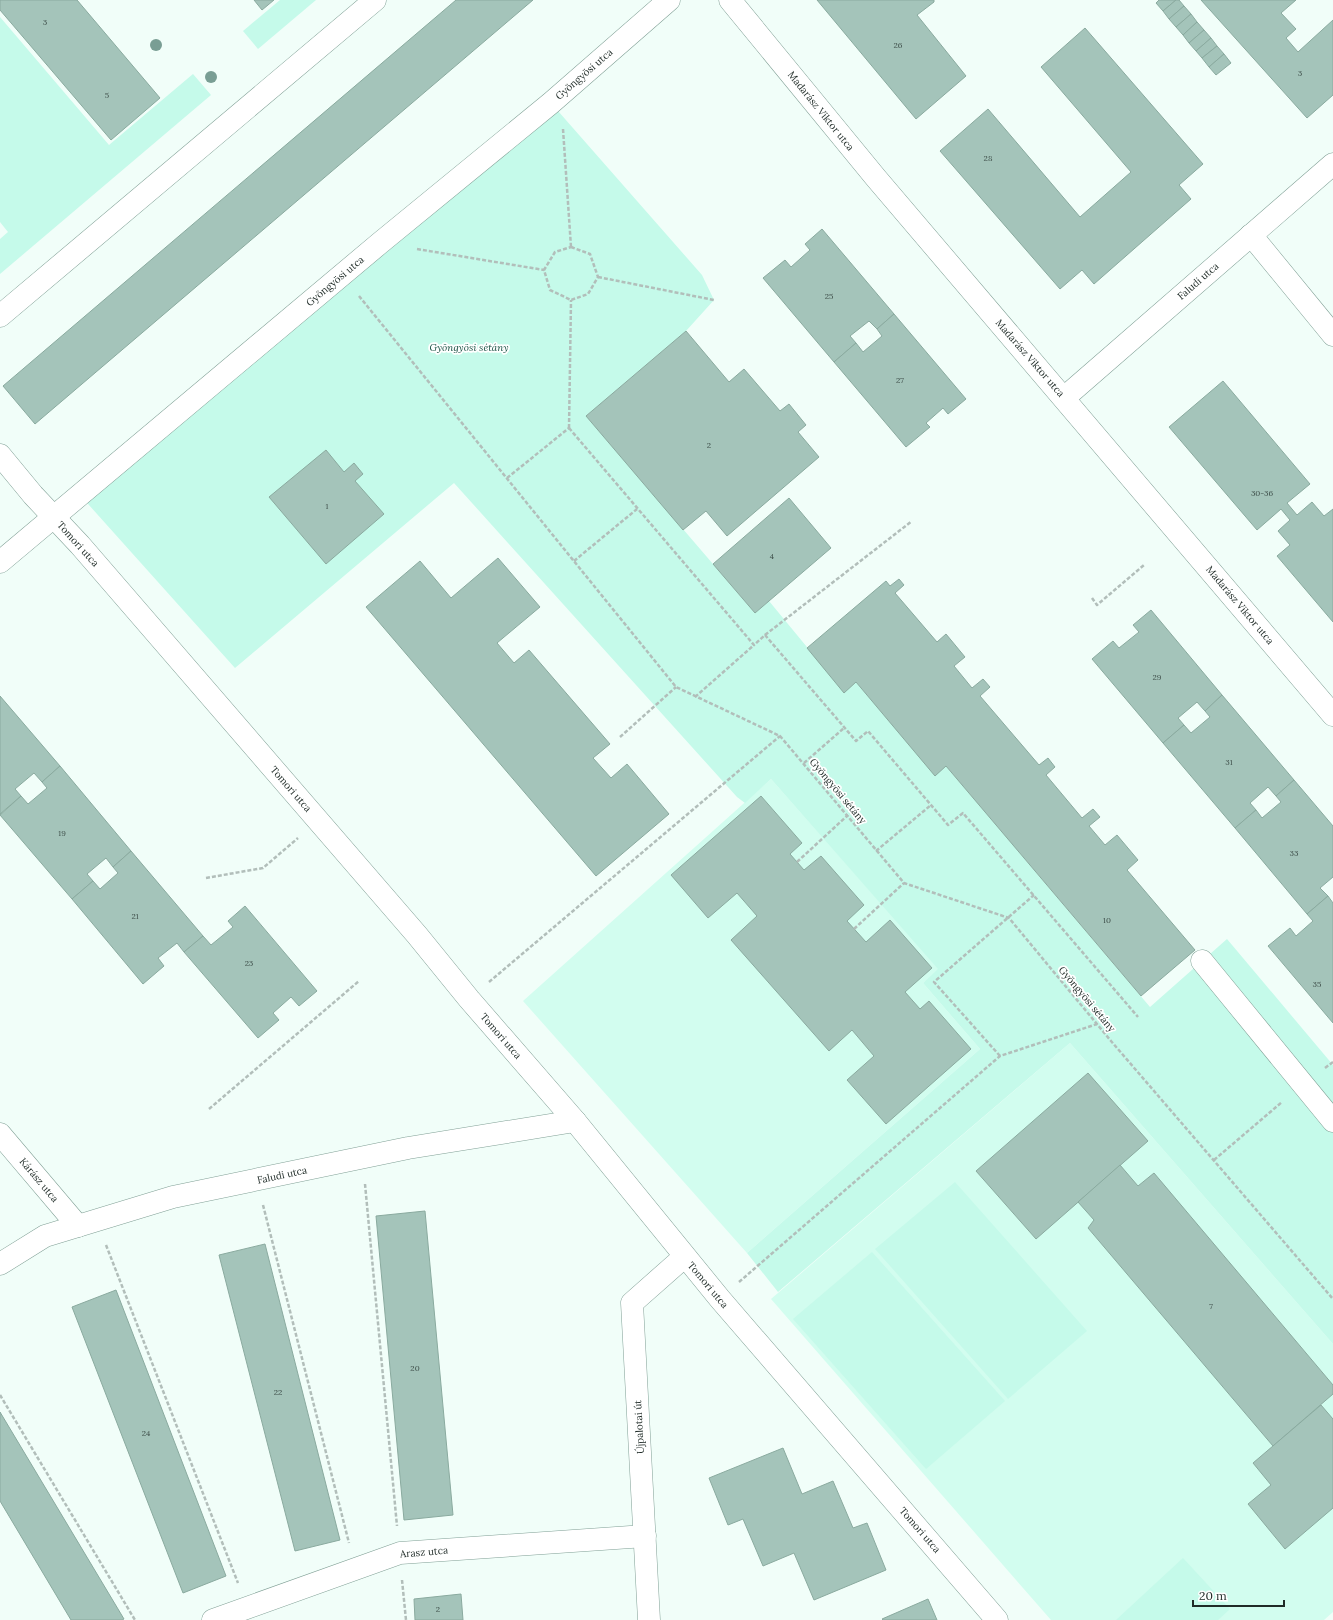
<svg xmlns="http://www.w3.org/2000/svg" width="1333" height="1620" font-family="Lora,serif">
<rect width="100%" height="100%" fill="#f1fef9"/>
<g fill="#d2fdef">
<polygon points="771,779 939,969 923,983 980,1049 747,1253 523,1001"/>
<polygon points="1070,1043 1333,1344 1333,1612 1324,1620 1051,1620 771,1299"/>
</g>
<g fill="#c5faea">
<polygon points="280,0 316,0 258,49 243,31"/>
<polygon points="0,17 109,145 193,74 211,95 0,274 0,239 8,232 0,222"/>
<polygon points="551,103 702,275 714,300 686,331 586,416 755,613 769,601 844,692 856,682 935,775 946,766 1150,1007 1227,939 1333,1065 1333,1344 1070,1043 778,1292 747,1253 980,1049 923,983 938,969 771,779 745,803 737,797 454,483 235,668 80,495"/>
<polygon points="955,1182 1087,1331 1008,1399 875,1249"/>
<polygon points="872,1252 1005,1401 926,1469 793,1319"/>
<polygon points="1183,1558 1230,1609 1218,1620 1116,1620"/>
</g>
<g fill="#a4c4ba" stroke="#8aaa9f">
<polygon points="0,0 77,0 160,98 111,140 0,10"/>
<polygon points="254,0 274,0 262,10"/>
<polygon points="456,0 533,0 35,424 3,386"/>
<polygon points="817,0 934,0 934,2 917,15 966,76 916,119"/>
<polygon points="1159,0 1176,0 1163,11 1156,3"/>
<polygon points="1176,0 1179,0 1184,6 1169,19 1163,11"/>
<polygon points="1201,0 1296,0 1281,13 1296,29 1286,38 1298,52 1333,20 1333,95 1307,118"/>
<polygon points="1184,6 1191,14 1176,27 1169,19"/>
<polygon points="1191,14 1197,22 1183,35 1176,27"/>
<polygon points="1197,22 1204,30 1189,43 1183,35"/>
<polygon points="1085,28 1203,164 1179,185 1191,199 1094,284 1082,270 1060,289 940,151 988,109 1080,217 1131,172 1041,67"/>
<polygon points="1204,30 1211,38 1196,51 1189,43"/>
<polygon points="1211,38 1217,46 1202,58 1196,51"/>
<polygon points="1217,46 1224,54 1209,67 1202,58"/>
<polygon points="1224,54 1231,63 1216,75 1209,67"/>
<polygon points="822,229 894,314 877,329 869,321 850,336 856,343 834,362 763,278 785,260 791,267 810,250 805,244"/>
<polygon points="894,314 966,399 948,414 943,408 926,423 930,427 906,447 834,362 856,343 863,352 882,336 877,329"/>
<polygon points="686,331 729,382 744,369 780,411 789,404 806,425 798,432 819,457 727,536 706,511 683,530 586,416"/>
<polygon points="1223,381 1310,484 1287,503 1297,515 1312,502 1324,516 1333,509 1333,622 1277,556 1290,545 1278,531 1290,520 1281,509 1257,530 1169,427"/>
<polygon points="326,450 344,472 354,463 363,474 355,481 384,514 326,564 269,497"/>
<polygon points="789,498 831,548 755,613 713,564"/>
<polygon points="498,558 540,607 497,643 514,663 529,650 610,744 593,758 611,778 627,764 669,814 596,876 366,607 420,561 451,598"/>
<polygon points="899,579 904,585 895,593 937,642 946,634 965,657 954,666 972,688 983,679 990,687 980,696 1039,765 1048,758 1055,767 1046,775 1082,818 1093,809 1100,817 1089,826 1105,845 1117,835 1138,860 1127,870 1195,950 1141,996 946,766 935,776 856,682 844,693 807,648 886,581 890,586"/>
<polygon points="1151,610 1222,695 1205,711 1197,702 1178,718 1184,725 1163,743 1092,659 1113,641 1119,648 1139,632 1133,625"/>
<polygon points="1222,695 1294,780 1276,796 1268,787 1250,803 1256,810 1235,828 1163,743 1184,725 1191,733 1210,717 1205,711"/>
<polygon points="0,696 60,766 42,782 34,773 15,789 21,796 0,814"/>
<polygon points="60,766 131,851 113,867 106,858 87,874 93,881 72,899 0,815 21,796 28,804 47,788 42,782"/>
<polygon points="1294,780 1333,826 1333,877 1320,888 1328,896 1307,914 1235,828 1256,810 1262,818 1281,802 1276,796"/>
<polygon points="761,796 802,843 790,854 804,870 821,856 864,905 847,921 866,942 890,920 932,968 905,992 920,1009 929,1001 971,1049 886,1124 847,1080 874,1056 852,1030 829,1051 731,940 757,916 737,893 708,918 671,875"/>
<polygon points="131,851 203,936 184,952 177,943 158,958 164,966 143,984 72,899 93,881 100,889 118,873 113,867"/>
<polygon points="1328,896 1333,903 1333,1023 1268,946 1290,928 1296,936 1313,921 1307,914"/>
<polygon points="245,906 317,991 299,1006 291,997 273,1013 279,1020 258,1038 184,952 203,936 211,945 233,927 228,921"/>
<polygon points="1088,1073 1148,1141 1036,1239 976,1171"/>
<polygon points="1120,1165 1138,1186 1154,1173 1333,1385 1333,1394 1273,1446 1088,1228 1094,1220 1078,1202"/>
<polygon points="425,1211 453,1515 404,1520 376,1216"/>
<polygon points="265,1244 340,1540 295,1551 219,1255"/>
<polygon points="116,1290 226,1576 183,1593 72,1307"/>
<polygon points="1321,1405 1333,1419 1333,1508 1285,1549 1248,1504 1271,1485 1253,1463"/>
<polygon points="0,1412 124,1619 122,1620 71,1620 0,1501"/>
<polygon points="783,1448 802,1494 833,1481 853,1528 867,1523 886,1570 814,1600 794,1553 763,1566 743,1519 728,1525 709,1478"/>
<polygon points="461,1594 463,1620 415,1620 414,1599"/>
<polygon points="928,1599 937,1620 883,1620 882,1619"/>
</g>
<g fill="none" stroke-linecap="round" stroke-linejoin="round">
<g stroke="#81a096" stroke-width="23">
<g id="minor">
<polyline points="730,0 876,178 1333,715"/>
<polyline points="1251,235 1333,335"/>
<polyline points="0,316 375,0"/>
<polyline points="1064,398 1333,164"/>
<polyline points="0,455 33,495 80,545 417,935 469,999 575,1121 720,1299 997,1620"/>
<polyline points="0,562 380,243 551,103 669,0"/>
<polyline points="1202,961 1333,1121"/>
<polyline points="0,1134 78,1226"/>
<polyline points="0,1264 45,1236 173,1197 408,1148 575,1121"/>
<polyline points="213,1620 400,1553 645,1536"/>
<polyline points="649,1620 632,1303 684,1257"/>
</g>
</g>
<g stroke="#b2beba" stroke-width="2.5" stroke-dasharray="4 2" stroke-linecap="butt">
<polyline points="563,129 571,247"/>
<polygon points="571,247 590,254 598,277 588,294 571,300 550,290 544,270 555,252"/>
<polyline points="417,249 544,270"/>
<polyline points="598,277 714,300"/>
<polyline points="359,296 676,687 780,736 904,883 1009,918 1111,1041 1333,1299"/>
<polyline points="569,428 754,645 765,635 856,741 868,731 948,825 963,813 1138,1017"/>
<polyline points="569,428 571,300"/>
<polyline points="507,478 569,428"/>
<polyline points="574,561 637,509"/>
<polyline points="1092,598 1097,605 1144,565"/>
<polyline points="765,635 912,521"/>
<polyline points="695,697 754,645"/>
<polyline points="620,737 676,687"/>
<polyline points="804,763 844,728"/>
<polyline points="876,851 931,805"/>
<polyline points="797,862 848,815"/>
<polyline points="206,878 263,868 298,838"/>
<polyline points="854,929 904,883"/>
<polyline points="489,982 780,736"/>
<polyline points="1000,1056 934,982 1034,895"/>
<polyline points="1325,1068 1333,1062"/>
<polyline points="209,1109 359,981"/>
<polyline points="1214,1160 1282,1102"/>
<polyline points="365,1184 397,1526"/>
<polyline points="263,1205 349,1543"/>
<polyline points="106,1245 238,1583"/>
<polyline points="739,1282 1000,1056 1097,1024"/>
<polyline points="0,1395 135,1620"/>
<polyline points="402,1580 406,1620"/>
</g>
<use href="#minor" stroke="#fff" stroke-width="22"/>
</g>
<g fill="#799e94">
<circle cx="156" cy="45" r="6"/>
<circle cx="211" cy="77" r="6"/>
</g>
<g text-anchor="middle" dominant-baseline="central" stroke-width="3.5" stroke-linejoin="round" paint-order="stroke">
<g font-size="8" fill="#40514c">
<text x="45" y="22">3</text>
<text x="898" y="45">26</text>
<text x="1300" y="73">3</text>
<text x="107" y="95">5</text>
<text x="988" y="158">28</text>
<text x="829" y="296">25</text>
<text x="900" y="380">27</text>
<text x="709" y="445">2</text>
<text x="1262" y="493">30-36</text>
<text x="327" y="506">1</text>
<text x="772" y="556">4</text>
<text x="1157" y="677">29</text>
<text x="1229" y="762">31</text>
<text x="62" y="833">19</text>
<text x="1294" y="853">33</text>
<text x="135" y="916">21</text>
<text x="1107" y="920">10</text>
<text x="249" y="963">23</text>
<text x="1317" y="984">35</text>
<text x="1211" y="1306">7</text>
<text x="415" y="1368">20</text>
<text x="278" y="1392">22</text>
<text x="146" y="1433">24</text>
<text x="438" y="1609">2</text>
</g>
<g font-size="10" fill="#1f2b27" stroke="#fff">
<text transform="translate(584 74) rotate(-41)">Gyöngyösi utca</text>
<text transform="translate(821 111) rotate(51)">Madarász Viktor utca</text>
<text transform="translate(335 281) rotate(-40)">Gyöngyösi utca</text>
<text transform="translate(1198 281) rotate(-41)">Faludi utca</text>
<text transform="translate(1030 358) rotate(49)">Madarász Viktor utca</text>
<text transform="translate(78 544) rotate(48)">Tomori utca</text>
<text transform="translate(1240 605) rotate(50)">Madarász Viktor utca</text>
<text transform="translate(291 789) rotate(49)">Tomori utca</text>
<text transform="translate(838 791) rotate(50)">Gyöngyösi sétány</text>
<text transform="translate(1087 999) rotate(50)">Gyöngyösi sétány</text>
<text transform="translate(501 1036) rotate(49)">Tomori utca</text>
<text transform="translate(282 1175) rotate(-12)">Faludi utca</text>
<text transform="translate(39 1180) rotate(50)">Kárász utca</text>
<text transform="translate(708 1285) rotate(50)">Tomori utca</text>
<text transform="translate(639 1427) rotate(-93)">Újpalotai út</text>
<text transform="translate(920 1530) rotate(49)">Tomori utca</text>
<text transform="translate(424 1552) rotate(-5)">Arasz utca</text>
</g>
<g font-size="10" font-style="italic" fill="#174f41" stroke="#fff">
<text x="469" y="347">Gyöngyösi sétány</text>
</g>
</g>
<path d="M1193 1600v6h91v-6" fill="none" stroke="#1f2b27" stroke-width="2"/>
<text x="1199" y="1600" font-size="12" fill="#1f2b27" stroke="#ffffff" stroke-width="3" paint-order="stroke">20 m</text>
</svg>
